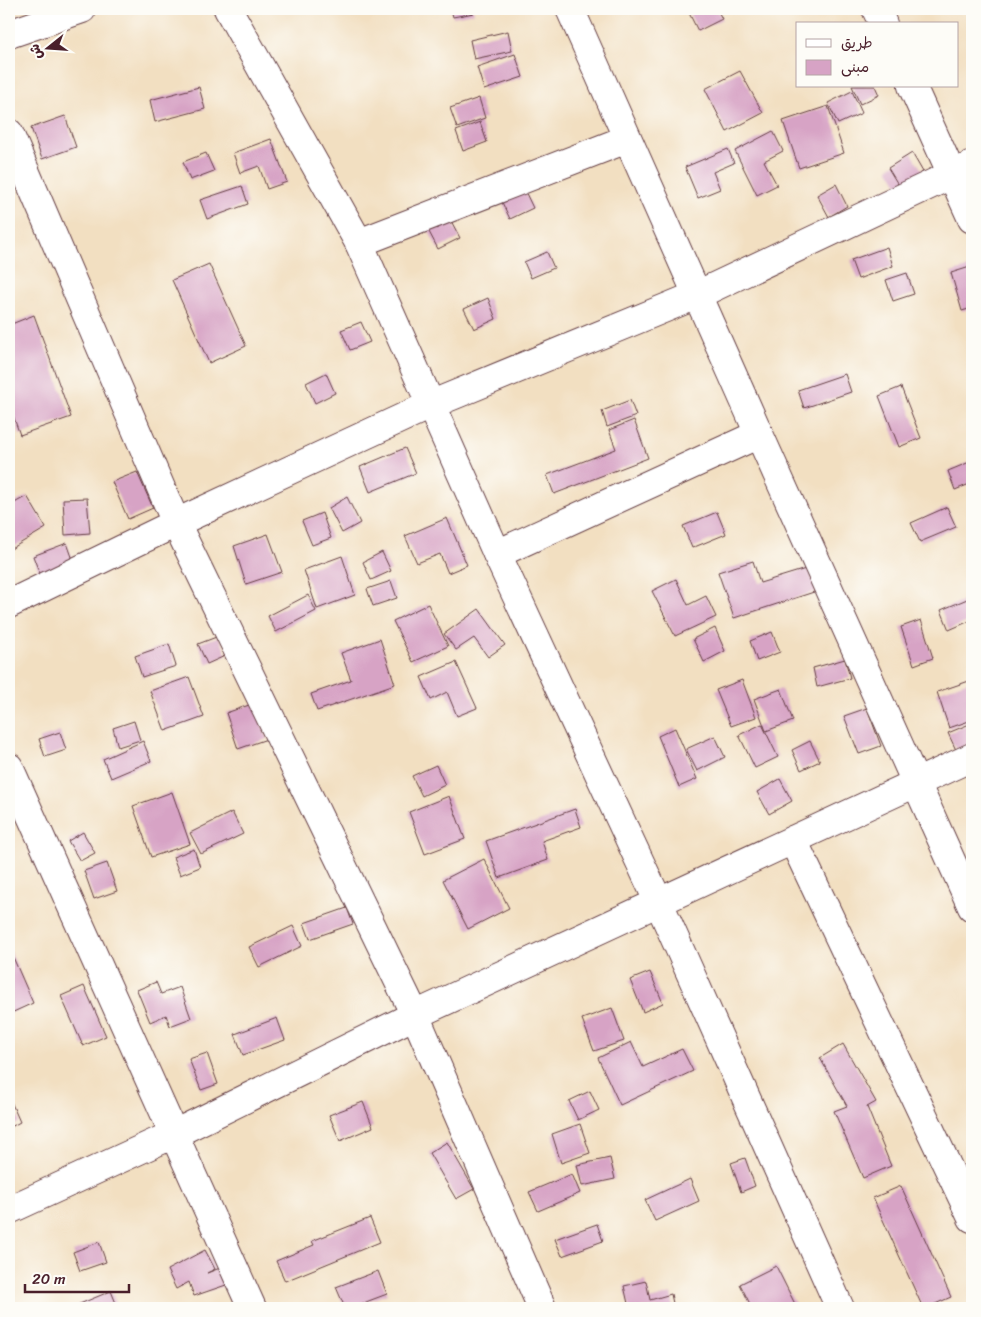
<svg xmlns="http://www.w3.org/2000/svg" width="981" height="1317" font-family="Sriracha,'Playpen Sans Arabic',sans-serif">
<rect width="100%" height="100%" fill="#fdfcf7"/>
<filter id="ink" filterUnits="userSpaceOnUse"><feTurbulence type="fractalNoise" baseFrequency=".02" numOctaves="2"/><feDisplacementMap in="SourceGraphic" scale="10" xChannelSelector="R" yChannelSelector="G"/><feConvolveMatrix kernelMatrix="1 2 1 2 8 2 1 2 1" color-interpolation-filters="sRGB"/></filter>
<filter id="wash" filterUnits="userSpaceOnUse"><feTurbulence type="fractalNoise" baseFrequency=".0096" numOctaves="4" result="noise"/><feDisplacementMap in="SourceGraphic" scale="20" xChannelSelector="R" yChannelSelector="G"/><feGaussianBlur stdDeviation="1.12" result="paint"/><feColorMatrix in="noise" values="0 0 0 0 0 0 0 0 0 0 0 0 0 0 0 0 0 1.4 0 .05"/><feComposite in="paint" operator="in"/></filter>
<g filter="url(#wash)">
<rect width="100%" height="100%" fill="#f2dfc1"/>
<g id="blocks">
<g fill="#d7a3c5">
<polygon points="451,9 473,9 474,13 453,17"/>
<polygon points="687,9 717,9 722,19 698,31"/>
<polygon points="508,31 512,51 474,59 470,40"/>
<polygon points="515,54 523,77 484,90 477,67"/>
<polygon points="740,71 763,113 727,132 705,89"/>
<polygon points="852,86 875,86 879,95 860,104"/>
<polygon points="199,87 205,109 155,122 150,100"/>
<polygon points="852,91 862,113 838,124 828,103"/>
<polygon points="479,98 485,118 457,128 450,108"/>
<polygon points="828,106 844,153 799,168 783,121"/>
<polygon points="65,116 76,147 42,159 31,128"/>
<polygon points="480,122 487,142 463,151 456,131"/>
<polygon points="773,131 783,151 764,161 777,185 757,195 735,151"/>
<polygon points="271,139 287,182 267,189 259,166 240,173 233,153"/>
<polygon points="728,149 734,163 713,172 720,189 698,198 685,167"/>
<polygon points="206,153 214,171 190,180 183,162"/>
<polygon points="912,153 923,172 899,186 888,168"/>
<polygon points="836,184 847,206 829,217 817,195"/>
<polygon points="522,185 533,208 510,219 499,196"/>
<polygon points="242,186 248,204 207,219 200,200"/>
<polygon points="449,217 460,238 438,249 427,228"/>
<polygon points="887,247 893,266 858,279 851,260"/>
<polygon points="547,252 554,268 531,278 524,262"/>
<polygon points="209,264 246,346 209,363 172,280"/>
<polygon points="970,267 972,274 972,308 962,311 951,273"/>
<polygon points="907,273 914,294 893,301 886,280"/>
<polygon points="488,298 496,319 474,329 464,309"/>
<polygon points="34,315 71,417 20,435 9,404 9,325"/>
<polygon points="361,322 370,342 350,350 341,330"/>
<polygon points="326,373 335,393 315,403 306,383"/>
<polygon points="845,374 851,392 804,408 798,390"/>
<polygon points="901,387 921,438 899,447 879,396"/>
<polygon points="630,400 636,416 607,427 602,411"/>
<polygon points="634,420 648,458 554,494 547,475 616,449 609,430"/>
<polygon points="405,448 416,473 370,492 360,467"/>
<polygon points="972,461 972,483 955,490 948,471"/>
<polygon points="137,472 153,508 128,519 112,482"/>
<polygon points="27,496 46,528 9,550 9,506"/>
<polygon points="347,497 360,523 342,533 329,508"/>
<polygon points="87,498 90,533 65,535 63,499"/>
<polygon points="947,507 956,527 920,542 911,523"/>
<polygon points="717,512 726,534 692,548 683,526"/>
<polygon points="322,513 331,538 312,545 302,521"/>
<polygon points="447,518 467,565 448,573 440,554 417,563 405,536"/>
<polygon points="268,534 282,572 246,584 234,546"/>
<polygon points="67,543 76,568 42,580 33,556"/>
<polygon points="382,552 391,571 371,580 363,562"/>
<polygon points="342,556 355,595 317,609 304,570"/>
<polygon points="753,561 760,583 809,568 817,591 734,618 718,572"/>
<polygon points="676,579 688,605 706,596 716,617 675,636 652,591"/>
<polygon points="391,581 397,598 373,606 367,589"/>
<polygon points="308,595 316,611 276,632 268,616"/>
<polygon points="972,597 972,620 949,630 941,610"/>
<polygon points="428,604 448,646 413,662 393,621"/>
<polygon points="479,609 505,645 488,657 474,638 456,650 444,634"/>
<polygon points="921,620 933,658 914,665 901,627"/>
<polygon points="715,628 725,651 704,662 693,639"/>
<polygon points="772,632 780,652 757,661 750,641"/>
<polygon points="219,636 227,655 207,664 198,644"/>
<polygon points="380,639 395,684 317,711 311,694 351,680 341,653"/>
<polygon points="169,644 176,666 142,677 135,656"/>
<polygon points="845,659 850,678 817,687 813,668"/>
<polygon points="456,662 477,708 457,716 447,692 431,700 421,677"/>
<polygon points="189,677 204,717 165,731 150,691"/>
<polygon points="742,680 756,717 731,726 716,690"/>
<polygon points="972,680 972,720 949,728 937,692"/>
<polygon points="781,689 793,721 766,731 754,699"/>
<polygon points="255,703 267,739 238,749 226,713"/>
<polygon points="867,708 881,746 859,754 844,716"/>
<polygon points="134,721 140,740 118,747 113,728"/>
<polygon points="972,723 972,742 956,750 948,733"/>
<polygon points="762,724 778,757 755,768 739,735"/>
<polygon points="675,728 697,779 679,787 658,736"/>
<polygon points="60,732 66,750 45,757 39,739"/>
<polygon points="715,736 725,757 697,771 686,749"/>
<polygon points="143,741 151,761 111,778 103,759"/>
<polygon points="810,741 820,761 801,770 792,750"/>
<polygon points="436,765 445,785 422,796 412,776"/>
<polygon points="780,779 792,801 769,814 757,792"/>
<polygon points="172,792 190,844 151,857 133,806"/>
<polygon points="449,796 465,839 425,854 409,812"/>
<polygon points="575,809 581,827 542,841 548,860 499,878 486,841"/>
<polygon points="232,812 243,834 201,854 190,833"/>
<polygon points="83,832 95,853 80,861 68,841"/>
<polygon points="194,849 200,867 180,875 173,857"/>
<polygon points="484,859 509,908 468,929 443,880"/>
<polygon points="107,863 117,891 94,899 84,871"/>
<polygon points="347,908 353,924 310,939 304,923"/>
<polygon points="293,926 302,946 259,967 249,947"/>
<polygon points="9,948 33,1003 9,1014"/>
<polygon points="650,972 663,1003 643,1012 630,980"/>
<polygon points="156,982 161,994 180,987 191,1018 170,1026 166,1015 150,1022 137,990"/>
<polygon points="84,986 106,1036 83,1046 61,996"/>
<polygon points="612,1008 624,1041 594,1051 582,1019"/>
<polygon points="277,1018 285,1040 243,1055 235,1034"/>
<polygon points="631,1042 643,1067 682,1049 693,1071 620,1105 598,1058"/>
<polygon points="843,1044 876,1102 867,1107 891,1166 863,1178 834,1111 847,1106 820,1058"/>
<polygon points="207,1053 218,1084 201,1090 189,1059"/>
<polygon points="590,1091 599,1110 578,1120 569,1101"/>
<polygon points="9,1097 20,1122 9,1128"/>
<polygon points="363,1102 373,1127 340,1141 329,1115"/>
<polygon points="580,1124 590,1153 561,1163 552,1134"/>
<polygon points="447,1142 474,1189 456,1199 429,1153"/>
<polygon points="610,1158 615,1179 582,1186 577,1165"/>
<polygon points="745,1158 755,1186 741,1192 731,1163"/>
<polygon points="572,1174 580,1193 538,1211 529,1192"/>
<polygon points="690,1179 699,1201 655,1221 645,1200"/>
<polygon points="901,1186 951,1297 926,1308 923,1308 873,1198"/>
<polygon points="370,1218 380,1242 285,1281 276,1261 314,1245 312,1241"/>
<polygon points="597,1224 603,1241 562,1256 555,1239"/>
<polygon points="99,1242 106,1262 80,1271 73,1252"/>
<polygon points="205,1250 215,1269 207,1273 220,1268 226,1285 194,1296 189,1282 176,1289 167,1270"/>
<polygon points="776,1266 797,1308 752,1308 740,1284"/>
<polygon points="378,1271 387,1294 350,1308 345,1308 336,1287"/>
<polygon points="646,1281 650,1300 671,1294 674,1308 629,1308 624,1286"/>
<polygon points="111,1291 118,1308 70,1308"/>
</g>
</g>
</g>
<g filter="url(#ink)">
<use href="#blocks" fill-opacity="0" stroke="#633c42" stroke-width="1"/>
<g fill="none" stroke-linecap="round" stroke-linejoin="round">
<g stroke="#633c42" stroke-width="30">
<g id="minor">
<polyline points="228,9 359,243 497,554 659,903 840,1308"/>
<polyline points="570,9 759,434 972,907"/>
<polyline points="876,9 883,24"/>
<polyline points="9,34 82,9"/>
<polyline points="912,86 972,219"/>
<polyline points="9,133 176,523 415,1015 542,1308"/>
<polyline points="359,243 627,139"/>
<polyline points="497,554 759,434"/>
<polyline points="9,604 176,523 430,405 697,295 972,165"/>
<polyline points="9,767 252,1308"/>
<polyline points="793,840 972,1218"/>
<polyline points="9,1210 174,1134 415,1015 972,757"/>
</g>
</g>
<use href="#minor" stroke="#fff" stroke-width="28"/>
</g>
</g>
<rect width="981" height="1317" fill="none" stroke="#fdfcf7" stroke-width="30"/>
<rect x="796" y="22" width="162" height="65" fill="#fdfcf7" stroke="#b5a4a5"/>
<rect x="806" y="39" width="25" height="8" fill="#ffffff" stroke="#b5a4a5"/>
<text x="841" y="48" font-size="15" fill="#4a1f2b">طريق</text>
<rect x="806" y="60" width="25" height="15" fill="#d7a3c5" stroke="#b5a4a5"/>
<text x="841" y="72" font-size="15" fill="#4a1f2b">مبنى</text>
<g transform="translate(48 48) rotate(253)" stroke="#fdfcf7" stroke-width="4" paint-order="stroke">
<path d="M0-4L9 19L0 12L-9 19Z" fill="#4a1f2b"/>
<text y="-8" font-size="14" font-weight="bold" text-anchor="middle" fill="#4a1f2b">ش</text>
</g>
<path d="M25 1284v8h104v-8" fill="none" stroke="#4a1f2b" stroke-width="2.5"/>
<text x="32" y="1284" font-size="15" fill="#4a1f2b" stroke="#fdfcf7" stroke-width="4" paint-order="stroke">20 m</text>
</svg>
